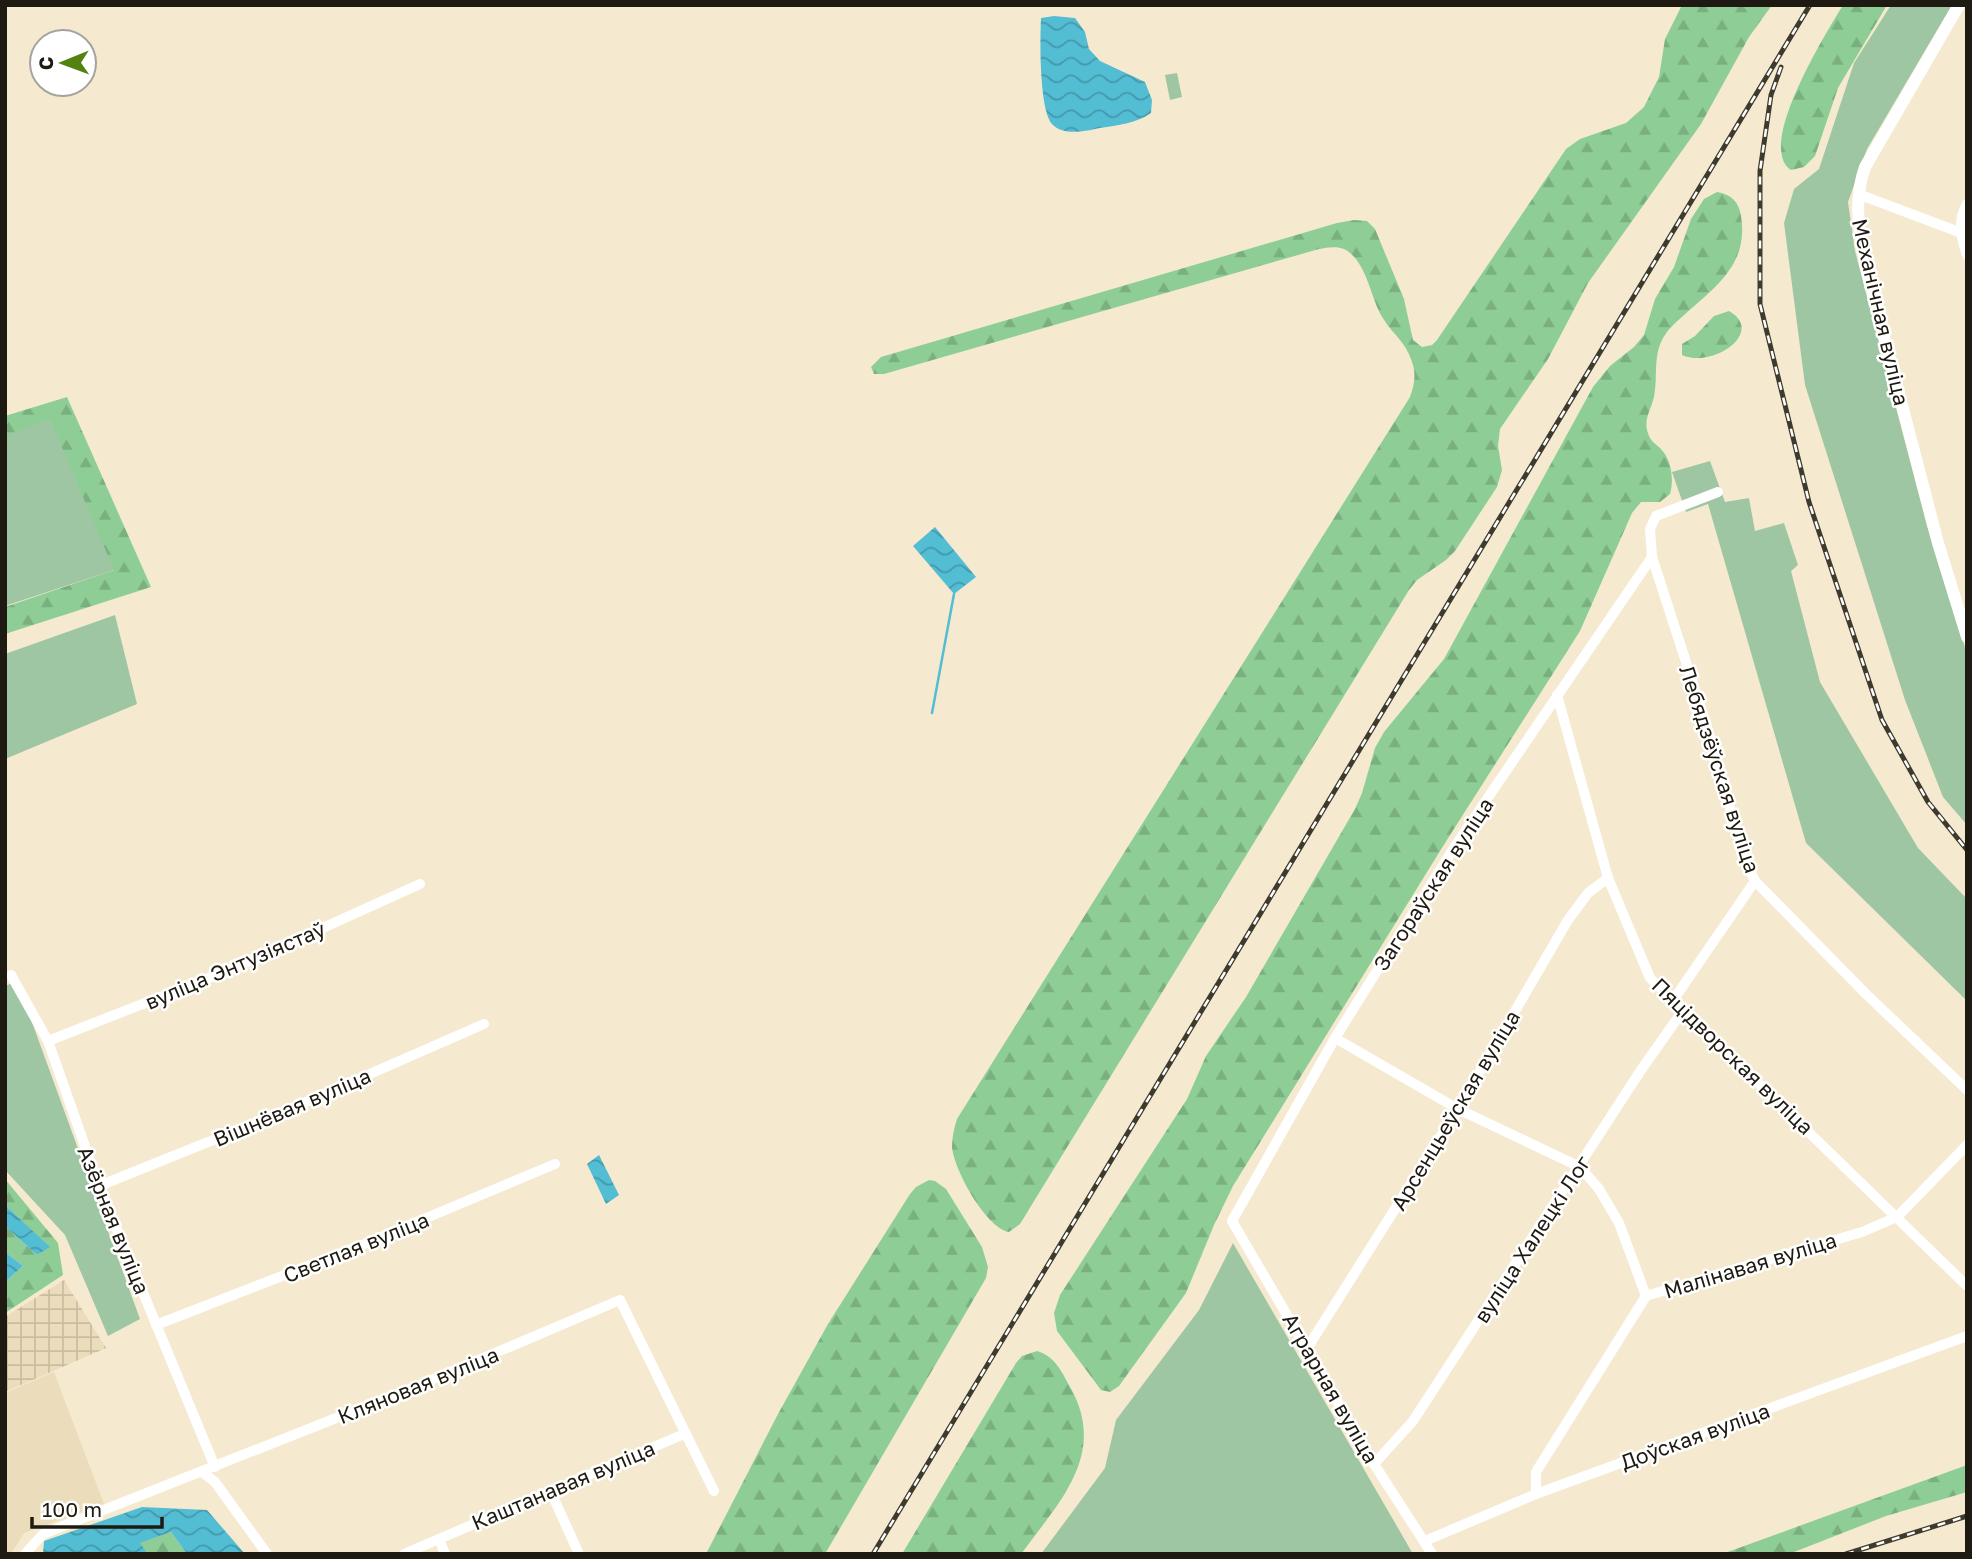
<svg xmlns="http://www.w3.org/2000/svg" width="1972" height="1559" font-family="'Golos Text',sans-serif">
<defs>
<pattern id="industrial-grid" width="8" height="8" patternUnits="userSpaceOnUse" patternTransform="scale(1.75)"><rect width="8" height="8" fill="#ebdcbb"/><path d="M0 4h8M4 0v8" fill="none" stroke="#c9bca0"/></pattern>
<pattern id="forest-firs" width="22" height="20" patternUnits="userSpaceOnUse" patternTransform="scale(1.75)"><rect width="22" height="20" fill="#8ece96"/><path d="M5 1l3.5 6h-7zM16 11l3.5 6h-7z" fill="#7ab080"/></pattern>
<pattern id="water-waves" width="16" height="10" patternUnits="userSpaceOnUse" patternTransform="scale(1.75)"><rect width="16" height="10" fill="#53bdd4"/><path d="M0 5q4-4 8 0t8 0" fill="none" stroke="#4499ab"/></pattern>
</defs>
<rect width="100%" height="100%" fill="#f5eacf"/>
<polygon fill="#ebdcbb" points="54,1372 104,1504 24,1533 11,1554 5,1554 5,1393"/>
<polygon fill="url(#industrial-grid)" points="64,1280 106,1348 5,1392 5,1317"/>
<g fill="url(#forest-firs)">
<path d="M 1682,5 L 1772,5 L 1749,37 L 1701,124 L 1588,283 L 1548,359 L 1500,429 L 1498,446 L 1502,470 L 1497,487 L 1455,551 L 1446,560 L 1417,580 L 1409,590 L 1020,1224 L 1009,1232 C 986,1228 954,1170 952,1147 C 952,1137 954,1128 957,1119 L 1410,397 C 1414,386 1416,376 1413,365 C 1406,340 1392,335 1381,315 C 1371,297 1367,267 1350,253 C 1342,245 1329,247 1319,249 L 884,374 L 874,374 L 871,367 L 881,357 L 1337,223 L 1354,220 L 1367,221 L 1375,229 L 1404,299 L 1413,340 L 1422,347 L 1432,345 L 1437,340 L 1566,149 L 1580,139 L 1626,123 L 1644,107 L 1659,77 L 1665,39 Z"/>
<path d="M 1843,5 L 1887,5 L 1838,88 L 1815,156 L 1804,167 L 1791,170 C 1755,146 1827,32 1843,5 Z"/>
<path d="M 1717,192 C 1731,194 1739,202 1741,216 C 1749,265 1715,287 1683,316 C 1675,323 1667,330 1662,340 C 1653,358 1658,378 1654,397 C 1651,409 1643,421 1648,433 C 1650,441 1656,444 1661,449 C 1672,461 1674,480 1670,494 L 1660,502 L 1641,502 L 1632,513 L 1580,631 L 1445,843 L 1233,1186 L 1214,1225 L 1186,1293 L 1119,1386 L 1110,1392 L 1101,1390 L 1057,1331 L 1054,1313 L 1060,1295 L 1187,1099 L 1206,1056 L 1246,997 L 1355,809 L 1362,793 L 1375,748 L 1384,732 L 1444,659 L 1593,387 L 1610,366 L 1634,347 L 1644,335 L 1655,299 L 1674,267 L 1691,219 L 1704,199 Z"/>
<path d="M 1729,311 C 1766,332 1713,369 1682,355 L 1682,344 L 1695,336 L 1714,316 Z"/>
<polygon points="67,397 151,587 5,634 5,607 114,570 5,436 5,416"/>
<polygon points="5,1179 58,1243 63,1275 5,1313 5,1282 23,1266 5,1252 5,1226 37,1255 49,1247 5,1205"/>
<polygon points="929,1180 935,1181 946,1189 982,1247 988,1267 986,1278 825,1554 706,1554 778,1414 828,1324 910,1194 916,1187"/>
<path d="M 1037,1351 C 1054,1356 1061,1370 1069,1385 C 1109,1453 1060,1501 1021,1554 L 902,1554 L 1016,1363 L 1022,1356 Z"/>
<polygon points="1967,1465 1967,1492 1886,1516 1789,1554 1722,1554"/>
<polygon points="171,1532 187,1554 148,1554 139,1543"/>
</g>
<g fill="#9fc6a3">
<polygon points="1891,5 1952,5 1867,149 1848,202 1855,251 1927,526 1967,654 1967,825 1943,797 1905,700 1805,385 1784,223 1794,189 1819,169 1854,63"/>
<polygon points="1177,73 1182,97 1170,100 1165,75"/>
<polygon points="50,419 114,570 5,606 5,436"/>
<polygon points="1710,461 1725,502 1749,498 1755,531 1784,523 1798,565 1791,571 1820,682 1918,848 1967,899 1967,1001 1806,843 1708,504 1686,512 1672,472"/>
<polygon points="115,615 137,704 5,759 5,654"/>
<polygon points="17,981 140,1319 108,1336 65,1235 5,1170 5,986"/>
<polygon points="1233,1243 1413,1554 1041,1554 1105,1468 1116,1420 1199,1310"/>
</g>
<g fill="url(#water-waves)">
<path d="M 1054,16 L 1075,18 L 1085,32 L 1089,49 L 1100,61 L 1145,82 L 1152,100 L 1151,113 C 1135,124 1118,125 1100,128 C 1086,131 1064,136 1053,125 C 1039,112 1040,38 1041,18 Z"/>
<polygon points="935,527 976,577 954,594 913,546"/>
<polygon points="599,1155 619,1195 606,1204 587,1164"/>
<polygon points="5,1205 50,1247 37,1255 5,1226"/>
<polygon points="5,1252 23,1266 5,1282"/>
<polygon points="142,1507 207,1510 245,1554 187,1554 171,1532 140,1543 148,1554 43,1554 44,1541"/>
</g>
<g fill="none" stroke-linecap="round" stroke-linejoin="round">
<polyline stroke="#53bdd4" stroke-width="2.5" points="932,713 954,594"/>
<g stroke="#fff" stroke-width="10">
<polyline points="1858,194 1959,232 1967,230"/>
<path d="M 1967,204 C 1957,221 1961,238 1967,255"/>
<polyline points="1718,492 1656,516 1650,529 1652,557 1708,730 1745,861 1755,881 1866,994 1967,1090"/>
<polyline points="1557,695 1608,878 1650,978 1967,1286"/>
<polyline points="11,975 48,1041 99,1186 215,1467"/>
<polyline points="1674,999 1755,881"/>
<polyline points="1335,1038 1458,1109 1580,1167 1599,1189 1619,1223 1646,1296"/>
<polyline points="48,1041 232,969 420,884"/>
<polyline points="99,1186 292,1108 484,1024"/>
<polyline points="156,1325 357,1247 555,1164"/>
<polyline points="1308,1347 1458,1109 1568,920 1588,893 1608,878"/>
<polyline points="1374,1464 1413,1421 1641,1070 1684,1009"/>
<polyline points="202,1472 215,1482 267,1554"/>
<polyline points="550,1490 579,1554"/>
<polyline points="1536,1494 1536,1472 1646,1296 1862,1232 1897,1217 1967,1145"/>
<polyline points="439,1539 445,1554"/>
<polyline points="1425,1541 1536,1494 1967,1336"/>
<polyline points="25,1554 43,1534 417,1386 620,1300 714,1491"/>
<polyline points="404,1554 684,1434"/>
<polyline points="1432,1554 1374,1464 1232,1221 1335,1038 1457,843 1652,557"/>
</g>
<path stroke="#fff" stroke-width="12" d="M 1959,5 L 1865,167 C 1852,204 1860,237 1868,275 L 1938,543 L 1967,637"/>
<g stroke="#3f3a2e" stroke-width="5">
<g id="rail">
<polyline points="1781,67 1771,95 1760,171 1760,304 1809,502 1882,720 1928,802 1967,850"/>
<polyline points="873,1554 1810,5"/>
<polyline points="1846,1554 1967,1516"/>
</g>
</g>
<use href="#rail" stroke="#fff" stroke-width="2.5" stroke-dasharray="8" stroke-linecap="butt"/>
</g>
<g text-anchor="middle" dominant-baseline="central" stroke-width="5" stroke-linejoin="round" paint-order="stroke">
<g font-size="21" fill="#1e1a11" stroke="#fff">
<text transform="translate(1881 312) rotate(77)">Механічная вуліца</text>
<text transform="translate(1720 769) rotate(72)">Лебядзёўская вуліца</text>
<text transform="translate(1433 884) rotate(-57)">Загораўская вуліца</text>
<text transform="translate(235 965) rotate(-23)">вуліца Энтузіястаў</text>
<text transform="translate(1733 1056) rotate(44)">Пяцідворская вуліца</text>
<text transform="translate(292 1107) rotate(-23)">Вішнёвая вуліца</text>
<text transform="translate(1455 1110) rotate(-59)">Арсенцьеўская вуліца</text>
<text transform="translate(114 1220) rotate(68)">Азёрная вуліца</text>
<text transform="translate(1532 1239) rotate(-57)">вуліца Халецкі Лог</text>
<text transform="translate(356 1247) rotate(-22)">Светлая вуліца</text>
<text transform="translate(1750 1265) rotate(-17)">Малінавая вуліца</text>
<text transform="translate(418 1385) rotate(-22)">Кляновая вуліца</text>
<text transform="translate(1331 1388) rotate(60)">Аграрная вуліца</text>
<text transform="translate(1695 1436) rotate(-20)">Доўская вуліца</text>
<text transform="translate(563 1485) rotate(-23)">Каштанавая вуліца</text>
</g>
</g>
<rect width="1972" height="1559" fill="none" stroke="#1e1a11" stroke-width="14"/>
<g transform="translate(63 63) rotate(269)"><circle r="33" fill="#ffffff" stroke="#a5a3a0" stroke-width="2"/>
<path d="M0-5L12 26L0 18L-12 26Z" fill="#538210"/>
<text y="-10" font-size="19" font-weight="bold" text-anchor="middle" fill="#1e1a11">С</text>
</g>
<path d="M32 1517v10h130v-10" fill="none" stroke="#1e1a11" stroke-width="3.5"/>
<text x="42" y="1517" font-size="21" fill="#1e1a11" stroke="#ffffff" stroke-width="5" paint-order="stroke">100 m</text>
</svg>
